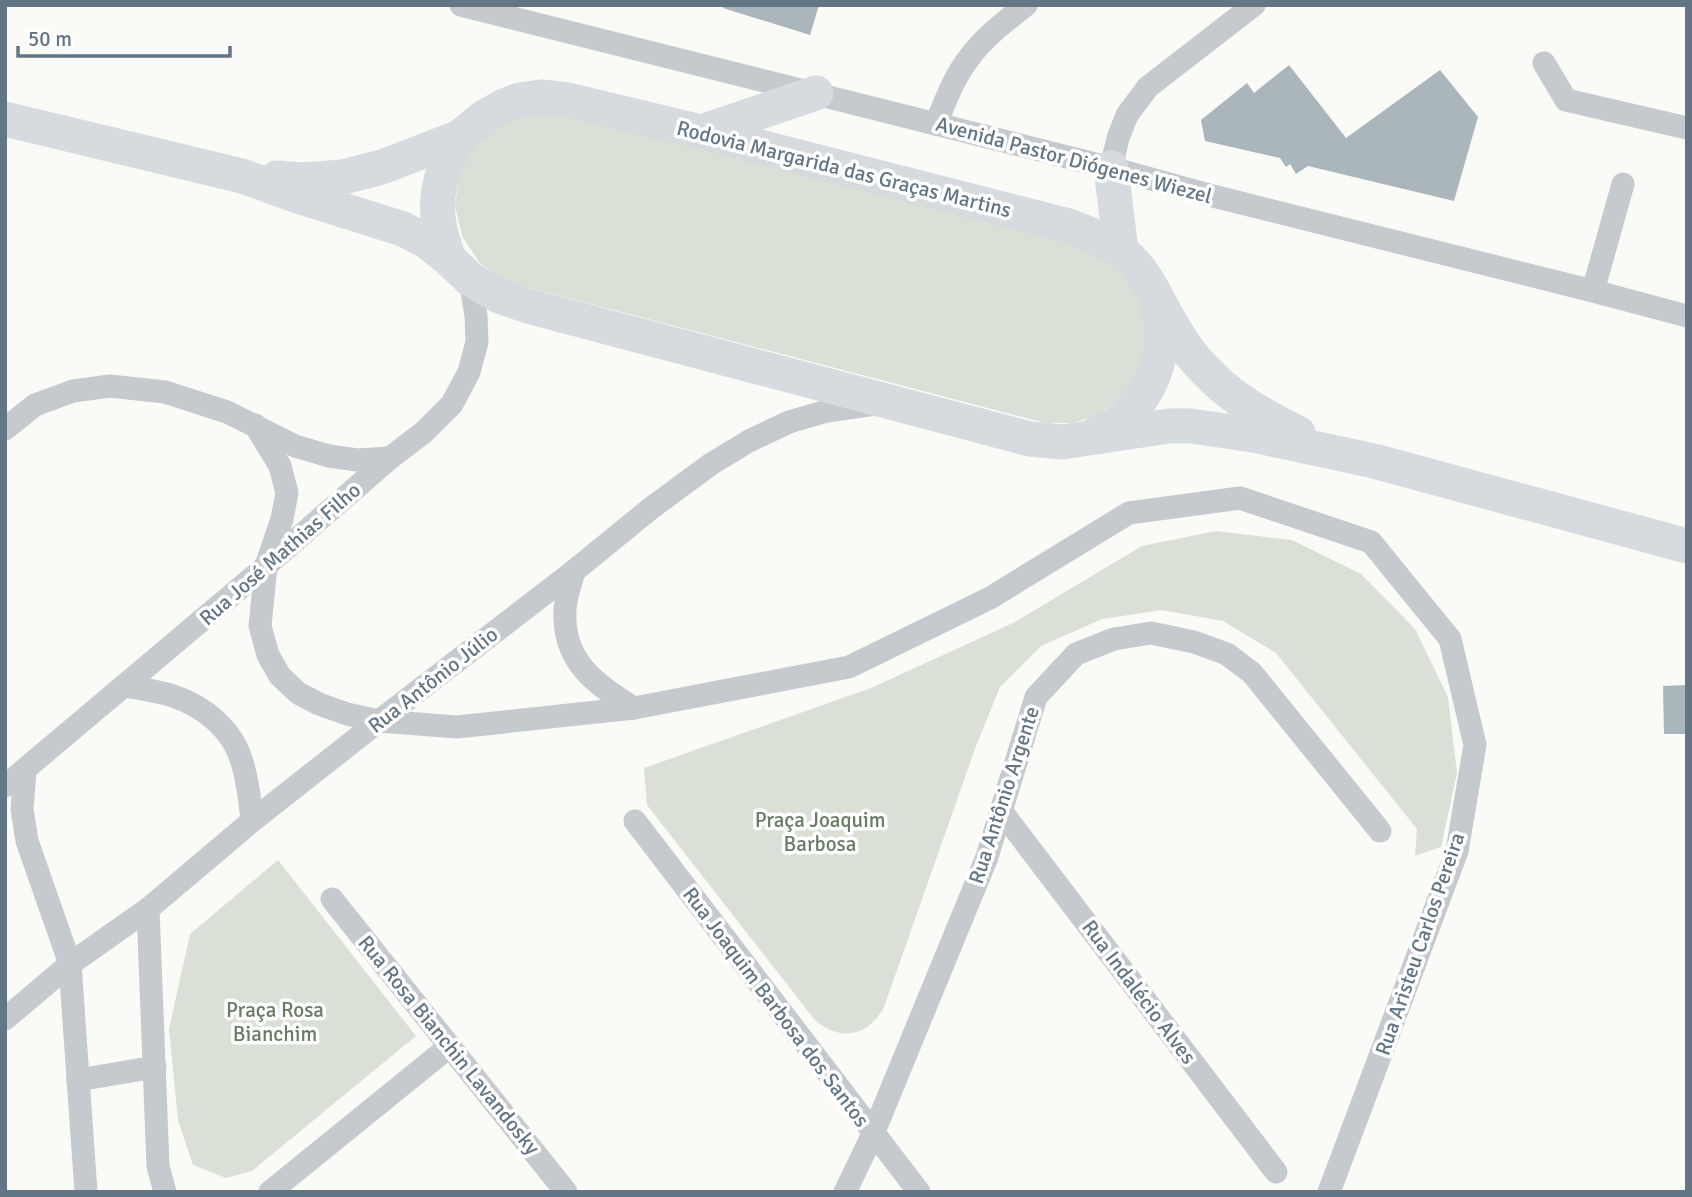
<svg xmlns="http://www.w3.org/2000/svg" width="1692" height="1197" font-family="Signika,sans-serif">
<rect width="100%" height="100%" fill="#fafaf7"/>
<g fill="#dae0d6">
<polygon points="554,112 1099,251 1122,268 1148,318 1140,374 1123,397 1100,414 1073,423 1045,423 503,281 479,262 462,236 455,206 459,176 473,148 495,127 523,114"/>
<path d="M 1216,531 L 1292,540 L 1361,574 L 1415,629 L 1448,697 L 1457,773 L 1441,847 L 1415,856 L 1417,829 L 1276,653 L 1223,621 L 1162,610 L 1102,619 L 1041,646 L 1000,687 L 976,746 L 884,1007 C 868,1037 839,1042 814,1019 L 647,805 L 644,768 L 871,688 L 1013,623 L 1142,546 Z"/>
<polygon points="278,860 416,1036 252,1171 226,1178 193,1165 178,1120 169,1029 190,934"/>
</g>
<g fill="#abb5bc">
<polygon points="724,5 819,5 810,35 723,8"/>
<polygon points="1289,65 1346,138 1440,70 1478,117 1454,201 1308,166 1296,174 1290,164 1286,167 1280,158 1205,141 1201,120 1247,83 1254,93"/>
<polygon points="1687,685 1687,734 1664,734 1663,686"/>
</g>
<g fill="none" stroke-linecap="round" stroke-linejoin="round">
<g stroke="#c5cace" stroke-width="23">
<polyline points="461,5 936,124 1111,168 1213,196 1593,291 1687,316"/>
<polyline points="1544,63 1566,100 1687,128"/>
<path d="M 936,124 C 945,102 954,77 969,58 C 984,37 1006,21 1026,5"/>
<polyline points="1111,168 1118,138 1127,115 1148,87 1254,5"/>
<polyline points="1593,291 1623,184"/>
<polyline points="255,425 280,466 287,493 282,519 266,566 260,626 268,655 280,676 298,693 319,704 347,714 379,721 457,727 634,708 849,667 990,598 1129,513 1240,498 1371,542 1450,639 1475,745 1457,851 1329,1192"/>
<polyline points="5,429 35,405 73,391 110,386 165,392 227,412 295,446 329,456 357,460 390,458"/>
<path d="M 574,571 C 571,583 566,596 565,609 C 562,660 594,684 634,708"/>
<path d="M 124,686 C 141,689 158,691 173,696 C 204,706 233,730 242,762 C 248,781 250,801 252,821"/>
<polyline points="25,770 22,809 27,841 70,964 86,1192"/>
<polyline points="5,786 266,566 390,458 424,432 452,404 469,372 477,342 476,316 470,279"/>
<polyline points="1002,812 1276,1172"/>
<polyline points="635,821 919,1192"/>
<polyline points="332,899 566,1192"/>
<polyline points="148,909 158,1166 165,1192"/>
<polyline points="5,1019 70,964 148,909 252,821 379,721 574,571 650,509 711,464 749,441 789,422 827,411 875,404"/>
<polyline points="78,1080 155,1067"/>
<polyline points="270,1192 450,1046"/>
<polyline points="845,1192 873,1134 987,857 1036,697 1076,654 1114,639 1151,633 1194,642 1227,654 1252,673 1380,831"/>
</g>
<g stroke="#d6dbdf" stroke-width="35">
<polyline points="5,119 242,176 298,196 403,229 426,241 449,259 470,279 499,296 528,306 1030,439 1062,442 1169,426 1191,426 1253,435 1374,461 1687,546"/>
<polyline points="701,132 816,93"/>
<polyline points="1111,168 1121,251"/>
<path d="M 277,178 L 302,180 L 343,177 L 382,167 L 460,137 L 483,118 L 504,106 L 519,100 L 541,97 L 568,100 L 701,132 L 1069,226 C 1087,233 1106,240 1122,252 C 1147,271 1157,301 1173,327 C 1182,343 1195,361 1209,374 C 1233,399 1266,418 1298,433"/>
<path d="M 449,259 C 444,245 439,230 438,216 C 435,187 446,161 460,137"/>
<path d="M 1097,433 C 1104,430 1111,428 1117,424 C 1151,398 1171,347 1157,306"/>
</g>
</g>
<g text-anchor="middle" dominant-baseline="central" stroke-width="7" stroke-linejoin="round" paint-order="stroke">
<g font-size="21" fill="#627685" stroke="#fff">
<text transform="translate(1074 160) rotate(15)">Avenida Pastor Diógenes Wiezel</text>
<text transform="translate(844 169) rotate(14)">Rodovia Margarida das Graças Martins</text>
<text transform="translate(280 554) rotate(-41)">Rua José Mathias Filho</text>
<text transform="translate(433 680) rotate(-38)">Rua Antônio Júlio</text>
<text transform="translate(1004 795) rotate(-72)">Rua Antônio Argente</text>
<text transform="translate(1420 944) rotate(-71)">Rua Aristeu Carlos Pereira</text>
<text transform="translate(1139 992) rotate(53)">Rua Indalécio Alves</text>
<text transform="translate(776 1007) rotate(53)">Rua Joaquim Barbosa dos Santos</text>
<text transform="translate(449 1045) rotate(51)">Rua Rosa Bianchin Lavandosky</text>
</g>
<g font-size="21" fill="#677c62" stroke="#fff">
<text x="820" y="820">Praça Joaquim<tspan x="820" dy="24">Barbosa</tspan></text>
<text x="275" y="1010">Praça Rosa<tspan x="275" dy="24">Bianchim</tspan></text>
</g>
</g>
<rect width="1692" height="1197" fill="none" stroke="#627685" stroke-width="14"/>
<path d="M18 46v10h212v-10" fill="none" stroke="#627685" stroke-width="3.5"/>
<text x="28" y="46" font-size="21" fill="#627685" stroke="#ffffff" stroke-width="5" paint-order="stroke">50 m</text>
</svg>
